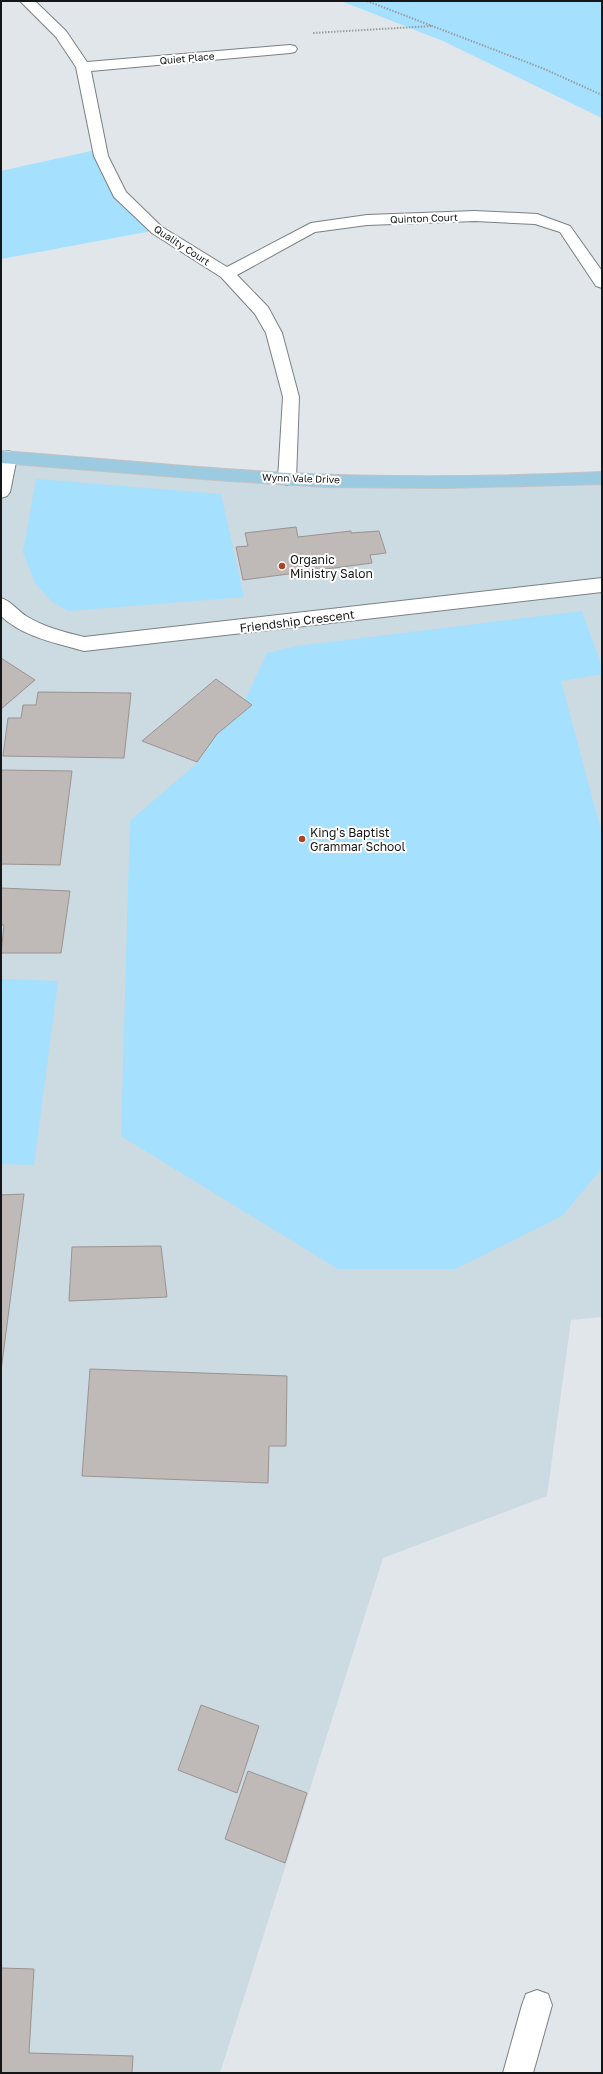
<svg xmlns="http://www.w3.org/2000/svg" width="603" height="2074" font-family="'Golos Text',sans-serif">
<rect width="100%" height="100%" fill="#e0e6e9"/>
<polygon fill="#ccdae1" points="1,455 314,480 602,478 602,1317 571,1320 547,1496 383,1558 220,2073 1,2073"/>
<g fill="#a5e0fe">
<polygon points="341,1 602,1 602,118 443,41"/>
<polygon points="100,149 119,194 157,230 1,259 1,171"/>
<polygon points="36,479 221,494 244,597 69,611 52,602 35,583 23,552"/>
<polygon points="582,611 602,667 602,674 561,681 602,834 602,1168 562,1216 455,1269 338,1269 121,1136 130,821 197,763 217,734 252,705 245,700 267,653 297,646"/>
<polygon points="1,979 58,981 34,1165 1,1164"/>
</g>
<g fill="#bfb9b7" stroke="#9a9391">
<polygon points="296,527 298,537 351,531 351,533 379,531 386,553 370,555 372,563 243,580 236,547 248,546 245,533"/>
<polygon points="1,658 35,680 1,709"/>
<polygon points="216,679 252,705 217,734 197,762 142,741"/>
<polygon points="38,692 131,693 124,758 3,756 8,718 21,718 23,705 36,705"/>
<polygon points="1,770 72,771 60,865 1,864"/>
<polygon points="1,888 70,891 61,953 1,953 4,925 1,925"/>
<polygon points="24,1194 1,1371 1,1195"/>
<polygon points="161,1246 167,1297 69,1301 72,1247"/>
<polygon points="90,1369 287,1376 286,1446 269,1446 268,1483 82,1476"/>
<polygon points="201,1705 259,1726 237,1793 178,1770"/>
<polygon points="248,1771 307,1793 285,1863 225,1839"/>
<polygon points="1,1968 34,1969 29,2053 133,2056 132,2073 1,2073"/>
</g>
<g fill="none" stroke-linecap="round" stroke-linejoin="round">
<g stroke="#7a8083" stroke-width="2">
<g id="minor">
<polygon points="20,1 35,1 66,31 87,62 290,45 295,46 297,49 295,52 290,53 91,71 108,156 126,192 162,227 227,267 311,223 367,215 475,211 537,214 570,226 602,271 602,288 596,286 560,232 535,224 475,221 367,225 315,232 237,275 268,307 282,333 299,397 296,479 293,483 287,485 281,483 278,479 283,397 266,333 255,314 221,277 152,233 114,197 94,156 76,67 56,37"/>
<polygon points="8,451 14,453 17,457 10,492 7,496 1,498 1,454"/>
<path d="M 602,578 L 602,592 L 84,651 C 56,643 23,637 1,616 L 1,598 C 11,601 17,610 26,616 C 44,627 64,632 84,637 Z"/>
<polygon points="537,1990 548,1994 552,2005 533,2073 503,2073 522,2005 526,1994"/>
</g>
</g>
<g stroke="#c2c2c3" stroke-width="2">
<path id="major" d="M 1,451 C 97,458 192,468 288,473 C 392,478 497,477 602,472 L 602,484 L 445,488 L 326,487 L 216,480 L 1,463 Z"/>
</g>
<g stroke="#9a9ea1" stroke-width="2" stroke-dasharray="1.5 1.5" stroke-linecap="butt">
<polyline points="367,1 542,68 602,95"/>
<polyline points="313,33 432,26"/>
</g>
<use href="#minor" fill="#fff" fill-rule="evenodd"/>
<use href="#major" fill="#9ccbe1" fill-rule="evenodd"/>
</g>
<g fill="#ac4423" stroke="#fff" stroke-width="1.5">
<circle cx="282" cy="566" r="4"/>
<circle cx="302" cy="839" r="4"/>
</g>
<g text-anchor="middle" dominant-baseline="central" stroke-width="4" stroke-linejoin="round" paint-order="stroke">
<g font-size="10" fill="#141617" stroke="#fff">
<text transform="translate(187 58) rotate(-5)">Quiet Place</text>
<text transform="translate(424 218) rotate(-2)">Quinton Court</text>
<text transform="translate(182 245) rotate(33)">Quality Court</text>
<text transform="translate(301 478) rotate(2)">Wynn Vale Drive</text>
</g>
<g font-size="12" fill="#141617" stroke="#fff" text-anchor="start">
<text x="290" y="559">Organic<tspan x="290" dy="14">Ministry Salon</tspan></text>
<text x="310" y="832">King's Baptist<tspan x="310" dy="14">Grammar School</tspan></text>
</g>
<g font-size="12" fill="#141617" stroke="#fff">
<text transform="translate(297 621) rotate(-7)">Friendship Crescent</text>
</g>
</g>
<rect width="603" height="2074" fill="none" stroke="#141617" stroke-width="4"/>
</svg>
